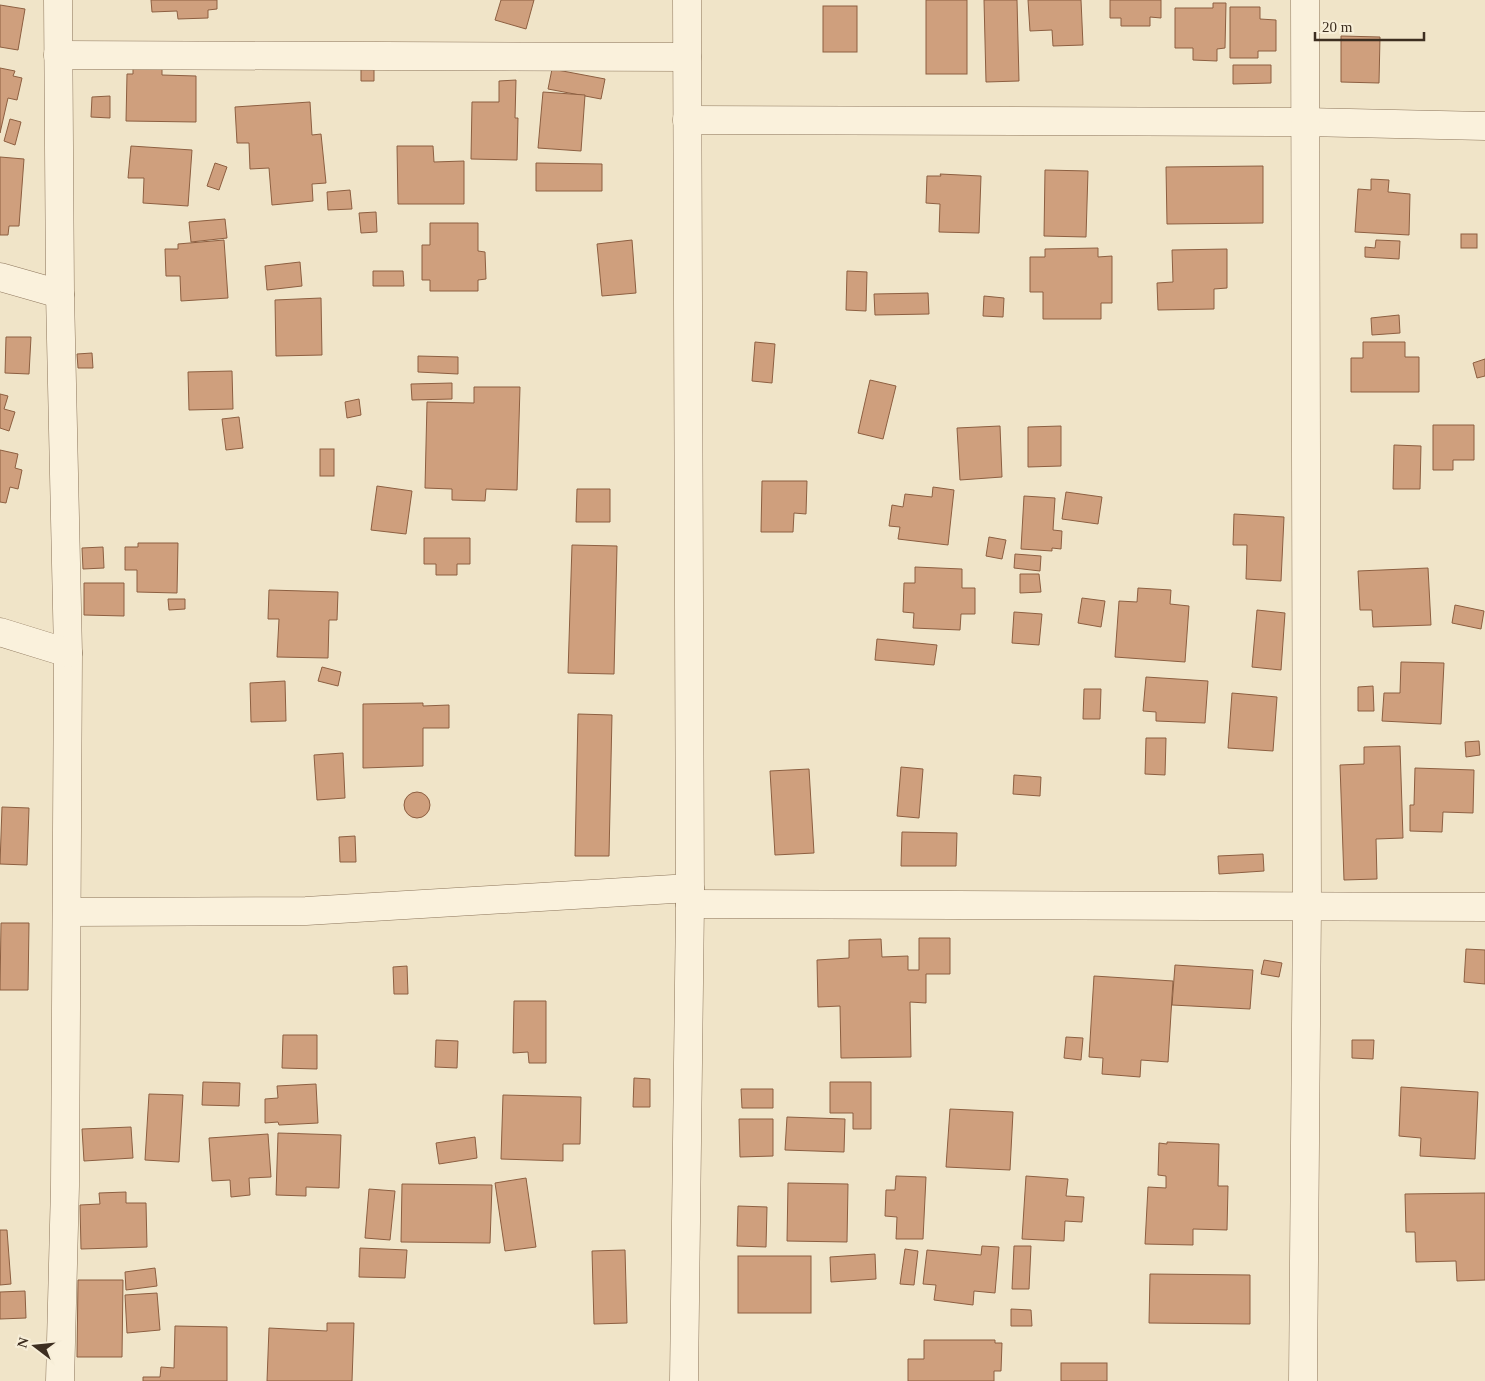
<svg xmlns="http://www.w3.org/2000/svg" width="1485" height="1381" font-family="'Times New Roman',serif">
<rect width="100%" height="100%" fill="#f0e4c8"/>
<g fill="#cf9f7d" stroke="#8d5f41">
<polygon points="151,0 217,0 217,9 208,10 208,18 178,19 177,11 152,12"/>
<polygon points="501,0 534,0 526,29 495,20"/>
<rect x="926" y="0" width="41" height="74"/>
<polygon points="984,0 1017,0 1019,81 986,82"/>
<polygon points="1028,0 1081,0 1083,45 1053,46 1052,30 1030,31"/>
<polygon points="1110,0 1161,0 1161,18 1150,17 1150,26 1121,26 1121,18 1110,18"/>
<polygon points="1213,3 1226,3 1225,48 1217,49 1217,61 1193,60 1193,48 1175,48 1175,8 1213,8"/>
<polygon points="0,5 25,9 18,50 0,47"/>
<rect x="823" y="6" width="34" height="46"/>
<polygon points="1230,7 1260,7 1260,19 1276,20 1276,51 1258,51 1258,58 1230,58"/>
<polygon points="1341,36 1380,37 1379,83 1341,82"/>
<polygon points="1233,65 1271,65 1271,83 1233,84"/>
<polygon points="133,66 162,67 162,75 196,76 196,122 126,121 127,74 133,74"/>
<polygon points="0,68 15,71 13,76 22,78 17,100 8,98 0,133"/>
<polygon points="374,68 374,81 361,81 361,69"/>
<polygon points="552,69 605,79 601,99 548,89"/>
<polygon points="516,80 515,118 518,118 517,160 471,159 472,102 499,102 499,81"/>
<polygon points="543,92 585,95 581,151 538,148"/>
<polygon points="110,96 110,118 91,117 92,97"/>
<polygon points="310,102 312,135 321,134 326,183 312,184 313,201 272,205 269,168 250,169 249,143 237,143 235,107"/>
<polygon points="10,119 21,122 15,145 4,141"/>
<polygon points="131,146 192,150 188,206 143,203 144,178 128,178"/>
<polygon points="397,146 433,146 434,162 464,161 464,204 398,204"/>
<polygon points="0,157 24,159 19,226 9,226 8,235 0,235"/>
<polygon points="215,163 227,167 219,190 207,186"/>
<polygon points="536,163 602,164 602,191 536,191"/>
<polygon points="1263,166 1263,223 1167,224 1166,167"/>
<polygon points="1045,170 1088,171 1086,237 1044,236"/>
<polygon points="940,174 981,176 979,233 939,232 940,204 926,203 927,176 941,176"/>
<polygon points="1371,179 1389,180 1388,192 1410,194 1409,235 1355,232 1358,189 1371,190"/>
<polygon points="350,190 352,209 328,210 327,192"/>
<polygon points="376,212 377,232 361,233 359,213"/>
<polygon points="225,219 227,238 191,242 189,222"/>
<polygon points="430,223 478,223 478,251 485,252 486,279 478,280 478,291 430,291 430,280 422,280 422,245 430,245"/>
<rect x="1461" y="234" width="16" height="14"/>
<polygon points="224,240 228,298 181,301 180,276 166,276 165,249 178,249 178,244"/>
<polygon points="632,240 636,293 602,296 597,244"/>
<polygon points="1376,240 1400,241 1399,259 1365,257 1365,247 1375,248"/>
<polygon points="1098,248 1098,257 1112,256 1112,303 1101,303 1101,319 1043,319 1043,292 1030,292 1030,257 1045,257 1045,249"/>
<polygon points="1227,249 1227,288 1214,289 1214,309 1158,310 1157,283 1173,282 1172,250"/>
<polygon points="300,262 302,286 267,290 265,266"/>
<polygon points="373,271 403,271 404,286 373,286"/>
<polygon points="847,271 867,272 866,311 846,310"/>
<polygon points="928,293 929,314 875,315 874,294"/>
<polygon points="984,296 1004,298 1003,317 983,316"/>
<polygon points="321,298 322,355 276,356 275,300"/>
<polygon points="1399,315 1400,333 1372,335 1371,318"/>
<polygon points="6,337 31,337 29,374 5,373"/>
<polygon points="755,342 775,344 772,383 752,381"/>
<polygon points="1363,342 1405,342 1405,357 1419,357 1419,392 1351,392 1351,358 1363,358"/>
<polygon points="92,353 93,368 78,368 77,354"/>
<polygon points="418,356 458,357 458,374 418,372"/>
<polygon points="1485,359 1485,376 1477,378 1473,363"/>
<polygon points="232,371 233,409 189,410 188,372"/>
<polygon points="870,380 896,386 883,439 858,433"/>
<polygon points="452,383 452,399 412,400 411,384"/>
<polygon points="474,387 520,387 517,490 486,489 485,501 452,500 452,489 425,488 427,402 474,403"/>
<polygon points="0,394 8,396 4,409 15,412 9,431 0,428"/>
<polygon points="359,399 361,415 347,418 345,402"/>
<polygon points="239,417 243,448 226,450 222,419"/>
<polygon points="1433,425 1474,425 1474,460 1453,460 1453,470 1433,470"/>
<polygon points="1000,426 1002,477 960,480 957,428"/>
<polygon points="1061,426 1061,466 1028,467 1028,427"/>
<polygon points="1394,445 1421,446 1420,489 1393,489"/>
<rect x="320" y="449" width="14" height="27"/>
<polygon points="0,450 18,454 15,468 22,470 18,489 10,487 6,503 0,502"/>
<polygon points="762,481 807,481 806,514 794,513 793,532 761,532"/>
<polygon points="377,486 412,491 406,534 371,530"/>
<polygon points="933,487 954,490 948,545 898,539 900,527 889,526 892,505 903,507 905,494 932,497"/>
<polygon points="577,489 610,489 610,522 576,522"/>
<polygon points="1066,492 1102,497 1098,524 1062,519"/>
<polygon points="1024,496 1055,498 1053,530 1062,531 1061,549 1052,548 1052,551 1021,549"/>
<polygon points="1234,514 1284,517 1281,581 1246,579 1247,545 1233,545"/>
<polygon points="989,537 1006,540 1002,559 986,556"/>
<polygon points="424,538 470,538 470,564 457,564 457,575 436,575 436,564 424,564"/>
<polygon points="138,543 178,543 177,593 137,592 137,570 125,570 125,547 138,547"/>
<polygon points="572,545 617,546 614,674 568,673"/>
<polygon points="103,547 104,568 83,569 82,548"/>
<polygon points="1015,554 1041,556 1040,571 1014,568"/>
<polygon points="915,567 962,569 962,588 975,588 975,614 961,614 960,630 913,628 914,613 903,612 904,583 915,583"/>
<polygon points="1428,568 1431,625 1373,627 1372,610 1360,610 1358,571"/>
<polygon points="1020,574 1039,574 1041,592 1020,593"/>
<polygon points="84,583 124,583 124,616 84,615"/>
<polygon points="1138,588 1171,590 1170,604 1189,606 1185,662 1115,657 1119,601 1137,602"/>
<polygon points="269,590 338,592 337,620 329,620 328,658 277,657 279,619 268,619"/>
<polygon points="1082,598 1105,601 1101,627 1078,623"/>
<polygon points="168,599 185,599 185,609 169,610"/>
<polygon points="1455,605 1484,611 1481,629 1452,623"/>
<polygon points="1257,610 1285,613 1281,670 1252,667"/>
<polygon points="1014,612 1042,614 1039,645 1012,643"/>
<polygon points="877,639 937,645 934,665 875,660"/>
<polygon points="1401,662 1444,663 1441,724 1382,721 1384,693 1400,693"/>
<polygon points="322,667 341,672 338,686 318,681"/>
<polygon points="1146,677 1208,681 1205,723 1156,721 1156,712 1143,711"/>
<polygon points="285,681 286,721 251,722 250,683"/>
<polygon points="1373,686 1374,711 1358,711 1358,687"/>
<polygon points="1084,689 1101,689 1100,719 1083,719"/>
<polygon points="1232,693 1277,697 1273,751 1228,748"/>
<polygon points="423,703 423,706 449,705 449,728 423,728 423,766 363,768 363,704"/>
<polygon points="578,714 612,715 609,856 575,856"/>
<polygon points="1146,738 1166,738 1165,775 1145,774"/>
<polygon points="1479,741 1480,755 1466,757 1465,742"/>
<polygon points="1400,746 1403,838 1376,839 1377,879 1344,880 1340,765 1364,764 1364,747"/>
<polygon points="343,753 345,798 317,800 314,755"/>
<polygon points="901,767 923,769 919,818 897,816"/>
<polygon points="1415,768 1474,770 1473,813 1443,812 1442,832 1410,831 1410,805 1414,805"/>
<polygon points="809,769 814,853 775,855 770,771"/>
<polygon points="1014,775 1041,777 1040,796 1013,794"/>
<circle cx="417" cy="805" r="13"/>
<polygon points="2,807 29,808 27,865 0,864"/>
<polygon points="902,832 957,833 956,866 901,866"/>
<polygon points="355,836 356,862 340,862 339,837"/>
<polygon points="1263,854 1264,871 1219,874 1218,856"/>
<polygon points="1,923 29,923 28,990 0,990"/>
<polygon points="919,938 950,938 950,974 926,974 926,1003 910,1002 911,1057 841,1058 840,1006 818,1007 817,960 849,958 849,940 881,939 882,957 908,956 908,970 919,970"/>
<polygon points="1466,949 1485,950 1485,984 1464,982"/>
<polygon points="1264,960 1282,963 1279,977 1261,974"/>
<polygon points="1175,965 1253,970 1250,1009 1172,1005"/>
<polygon points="407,966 408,994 394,994 393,967"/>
<polygon points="1094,976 1173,981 1168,1062 1141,1060 1140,1077 1102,1074 1103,1058 1089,1057"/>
<polygon points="514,1001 546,1001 546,1063 529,1063 528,1052 513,1053"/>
<polygon points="283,1035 317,1035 317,1069 282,1068"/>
<polygon points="1066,1037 1083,1038 1081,1060 1064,1058"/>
<polygon points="436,1040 458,1041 457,1068 435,1067"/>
<polygon points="1352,1040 1374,1040 1373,1059 1352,1058"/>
<polygon points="634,1078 650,1079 650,1107 633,1107"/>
<polygon points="203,1082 240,1083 239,1106 202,1105"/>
<polygon points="830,1082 871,1082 871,1129 853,1129 853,1113 830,1113"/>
<polygon points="316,1084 318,1123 279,1125 278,1122 265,1123 265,1099 278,1098 277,1086"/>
<polygon points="1401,1087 1478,1092 1475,1159 1420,1156 1421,1138 1399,1136"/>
<polygon points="741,1089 773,1089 773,1108 742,1108"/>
<polygon points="149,1094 183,1095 179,1162 145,1160"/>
<polygon points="503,1095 581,1097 580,1144 563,1144 563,1161 501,1159"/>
<polygon points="950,1109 1013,1112 1010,1170 946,1167"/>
<polygon points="787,1117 845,1119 844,1152 785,1150"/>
<polygon points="739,1119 773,1119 773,1156 740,1157"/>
<polygon points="131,1127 133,1158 84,1161 82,1129"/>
<polygon points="278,1133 341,1135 339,1188 306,1187 306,1196 276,1195"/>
<polygon points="268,1134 271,1177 249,1178 250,1195 231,1197 230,1180 212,1181 209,1138"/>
<polygon points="475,1137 477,1158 439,1164 436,1143"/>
<polygon points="1167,1142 1219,1144 1218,1186 1228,1186 1227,1230 1193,1229 1193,1245 1145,1244 1148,1187 1166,1188 1166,1176 1158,1175 1159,1143 1167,1144"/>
<polygon points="896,1176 926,1177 923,1239 896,1239 897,1217 885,1216 886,1190 895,1190"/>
<polygon points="1026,1176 1068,1179 1066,1196 1084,1197 1082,1222 1065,1221 1064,1241 1022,1239"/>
<polygon points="526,1178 536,1247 505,1251 495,1183"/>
<polygon points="788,1183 848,1184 847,1242 787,1241"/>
<polygon points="402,1184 492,1185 490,1243 401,1242"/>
<polygon points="369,1189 395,1191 390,1240 365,1238"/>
<polygon points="126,1192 126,1203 146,1203 147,1247 81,1249 80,1205 100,1204 99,1193"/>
<polygon points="1485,1193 1485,1280 1457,1281 1456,1261 1416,1262 1415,1232 1406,1232 1405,1194"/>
<polygon points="738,1206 767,1207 766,1247 737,1246"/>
<polygon points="0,1230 7,1230 11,1284 0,1285"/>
<polygon points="982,1246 999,1247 995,1293 974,1291 973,1305 934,1300 936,1285 923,1284 927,1250 981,1255"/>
<polygon points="1014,1246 1031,1246 1029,1289 1012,1289"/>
<polygon points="360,1248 407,1250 405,1278 359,1277"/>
<polygon points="905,1249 918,1251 914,1285 900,1284"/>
<polygon points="625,1250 627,1323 594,1324 592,1251"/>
<polygon points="875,1254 876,1279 831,1282 830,1257"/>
<rect x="738" y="1256" width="73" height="57"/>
<polygon points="155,1268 157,1286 126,1290 125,1272"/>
<polygon points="1150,1274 1250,1275 1250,1324 1149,1323"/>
<polygon points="78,1280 123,1280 122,1357 77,1357"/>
<polygon points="25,1291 26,1318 0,1319 0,1292"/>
<polygon points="157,1293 160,1330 127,1333 125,1295"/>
<polygon points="1011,1309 1031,1310 1032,1326 1011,1326"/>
<polygon points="327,1323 354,1323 352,1381 267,1381 269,1328 327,1331"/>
<polygon points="175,1326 227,1327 227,1381 143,1381 143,1377 160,1377 161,1367 174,1368"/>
<polygon points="924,1340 995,1340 995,1343 1002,1343 1001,1371 994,1371 994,1381 908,1381 908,1359 924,1359"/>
<rect x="1061" y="1363" width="46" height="18"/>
</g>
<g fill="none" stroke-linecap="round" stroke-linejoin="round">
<g stroke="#8d765c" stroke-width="29">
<g id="minor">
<polyline points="58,0 60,294 68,653 65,1186 60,1381"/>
<polyline points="58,55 687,57"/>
<polyline points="687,120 1305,122 1485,126"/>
<polyline points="0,277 60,294"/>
<polyline points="0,632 68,653"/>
<polyline points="690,904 1485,907"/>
<polyline points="67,912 306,911 690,888"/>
<polyline points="684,1381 690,904 687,0"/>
<polyline points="1303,1381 1307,907 1305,0"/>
</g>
</g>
<use href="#minor" stroke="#faf1dc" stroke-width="28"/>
</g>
<g transform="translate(35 1346) rotate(286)" stroke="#f7eed8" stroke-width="4" paint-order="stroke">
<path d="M0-4L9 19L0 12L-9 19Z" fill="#3d2e20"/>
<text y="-8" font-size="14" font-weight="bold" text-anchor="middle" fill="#3d2e20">N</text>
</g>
<path d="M1315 32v8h109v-8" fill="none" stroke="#3d2e20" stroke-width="2.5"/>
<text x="1322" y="32" font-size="15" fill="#3d2e20" stroke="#f7eed8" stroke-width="4" paint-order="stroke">20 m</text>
</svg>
